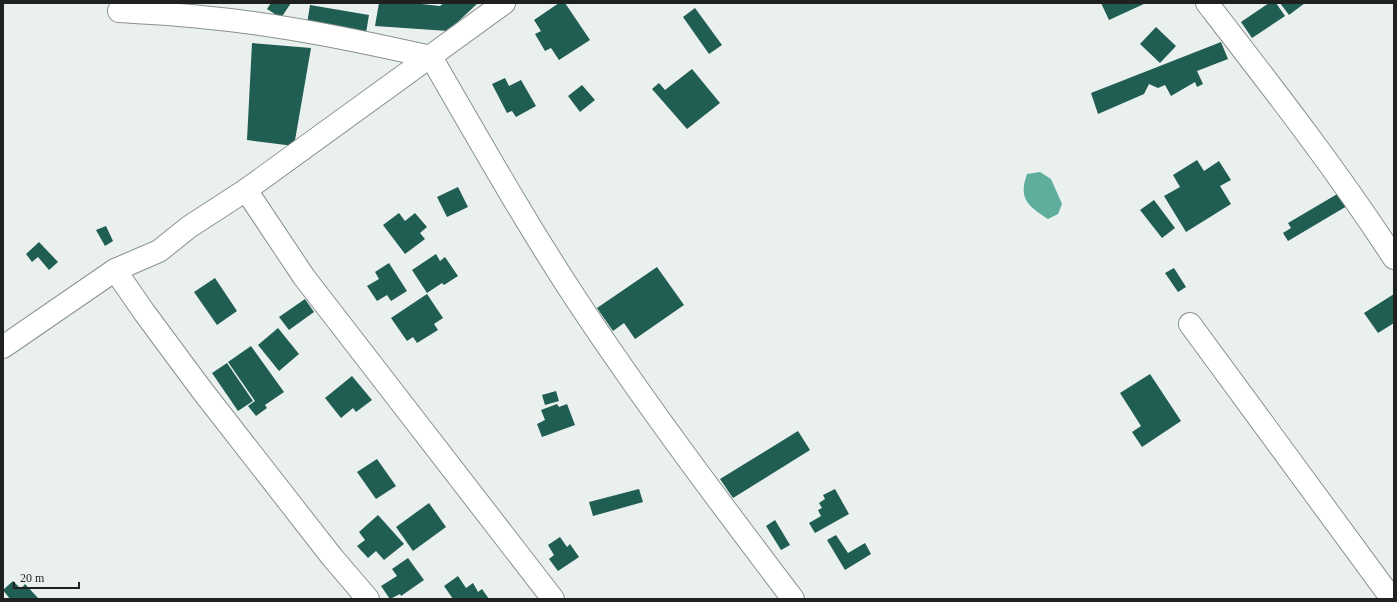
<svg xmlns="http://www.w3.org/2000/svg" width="1397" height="602" font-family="Georgia,serif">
<rect width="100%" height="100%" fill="#e9f0ee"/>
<path fill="#5fae9d" d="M 1040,172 L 1051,179 L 1062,204 L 1058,214 L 1048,219 C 1028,206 1018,199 1027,174 Z"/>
<g fill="#205d52">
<polygon points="271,3 291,3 281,18 267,9"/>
<polygon points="379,3 412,3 440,6 444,3 478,3 448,31 375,26"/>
<polygon points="559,3 565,3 590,40 559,60 551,48 545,51 535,34 541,31 534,20"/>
<polygon points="1101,3 1146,3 1109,20"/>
<polygon points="1269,3 1276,3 1285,16 1252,38 1241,22"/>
<polygon points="1280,3 1305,3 1289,15"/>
<polygon points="310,5 369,15 366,33 307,24"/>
<polygon points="695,8 722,45 709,54 683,17"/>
<polygon points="1156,27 1176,46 1160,63 1140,44"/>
<polygon points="1221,42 1228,59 1197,71 1203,84 1197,87 1195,82 1171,96 1165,85 1158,88 1149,84 1144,94 1098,114 1091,93"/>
<polygon points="252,43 311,48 294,146 247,140"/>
<polygon points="692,69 720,103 687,129 652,89 659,83 665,90"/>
<polygon points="505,78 509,86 521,80 536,106 516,117 512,111 507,113 492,84"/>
<polygon points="582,85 595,100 580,112 568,96"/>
<polygon points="1197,160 1204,171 1219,161 1231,180 1220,186 1231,204 1186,232 1164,196 1180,187 1173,175"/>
<polygon points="458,187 468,207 447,217 437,197"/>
<polygon points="1339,193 1347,206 1288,241 1283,233 1291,228 1288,223"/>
<polygon points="1154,200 1175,228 1162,238 1140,210"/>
<polygon points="399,213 405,221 415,213 427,227 420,233 425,239 405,254 383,225"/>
<polygon points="106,226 113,241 105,246 96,230"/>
<polygon points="39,242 58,262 49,270 38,257 32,262 26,254"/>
<polygon points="436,254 440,261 445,257 458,276 444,285 442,283 427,293 412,270"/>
<polygon points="389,263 407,291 391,301 387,295 377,301 367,286 379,279 375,272"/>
<polygon points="657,267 684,305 635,339 624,323 613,331 597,308"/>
<polygon points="1174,268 1186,287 1178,292 1165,273"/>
<polygon points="215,278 237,311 217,325 194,292"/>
<polygon points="427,294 443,318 434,324 438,330 417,343 413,337 407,341 391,318"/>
<polygon points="1394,294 1394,323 1378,333 1364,313"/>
<polygon points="305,299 314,312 289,330 279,317"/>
<polygon points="278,328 299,354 279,371 258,345"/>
<polygon points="251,346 284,392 265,405 267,408 256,416 248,406 255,401 228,362"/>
<polygon points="227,363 253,401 238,411 212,373"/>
<polygon points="1150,374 1181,421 1142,447 1132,432 1141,426 1120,393"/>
<polygon points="352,376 372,400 356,412 353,408 341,418 325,398"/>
<polygon points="556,391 559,401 545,405 542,395"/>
<polygon points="557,404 559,407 567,404 575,425 542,437 537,424 545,420 541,410"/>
<polygon points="798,431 810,450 733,498 720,479"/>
<polygon points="377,459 396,486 376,499 357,472"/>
<polygon points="639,489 643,502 593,516 589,502"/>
<polygon points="835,489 849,514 815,533 809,523 821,516 818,510 822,508 819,503 825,499 823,495"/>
<polygon points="429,503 446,527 413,551 396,527"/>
<polygon points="378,515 404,544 384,560 376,551 368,558 357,546 365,540 359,532"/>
<polygon points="775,520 790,545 781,550 766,526"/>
<polygon points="836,535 848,553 865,543 871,554 845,570 827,540"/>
<polygon points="560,537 567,547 570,544 579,557 558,571 549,559 554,555 548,545"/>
<polygon points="408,558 424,580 401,596 400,594 390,599 381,586 397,576 392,569"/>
<polygon points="458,576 466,588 473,583 478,592 482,589 489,599 453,599 444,586"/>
<polygon points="13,581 21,589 25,584 39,599 10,599 3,590"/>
</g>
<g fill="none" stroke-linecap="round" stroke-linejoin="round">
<g stroke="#8a918f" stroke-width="24">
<g id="street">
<path d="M 1207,3 C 1272,87 1336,169 1394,258"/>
<path d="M 119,11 C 146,13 174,14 201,17 C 278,24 355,40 431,57 C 478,138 524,220 576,299 C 644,402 718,500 793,599"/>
<polyline points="246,190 304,277 553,599"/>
<polyline points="115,270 144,312 201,389 332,557 368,599"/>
<polyline points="1190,324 1392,599"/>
<polyline points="3,347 115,270 159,251 189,227 246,190 504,3"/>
</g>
</g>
<use href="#street" stroke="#fff" stroke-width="22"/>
</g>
<rect width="1397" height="602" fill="none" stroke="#1e2120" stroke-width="8"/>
<path d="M14 582v6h65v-6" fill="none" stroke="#1e2120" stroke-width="2"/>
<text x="20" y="582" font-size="12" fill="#1e2120" stroke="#e9f0ee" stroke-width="3" paint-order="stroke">20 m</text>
</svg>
